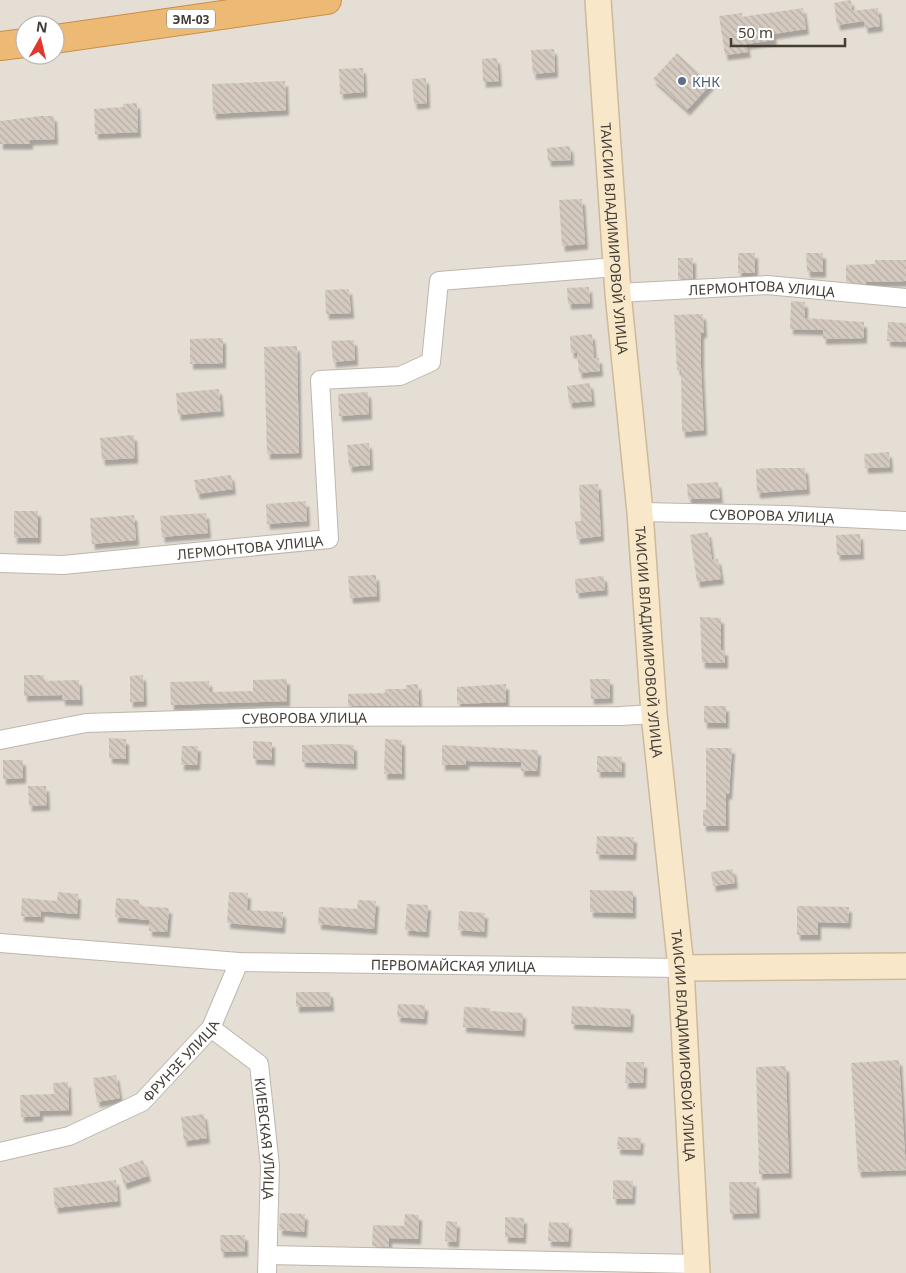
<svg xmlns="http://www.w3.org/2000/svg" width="906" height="1273" font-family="'Noto Sans',sans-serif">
<defs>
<pattern id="building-back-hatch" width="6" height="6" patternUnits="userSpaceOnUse" patternTransform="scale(1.25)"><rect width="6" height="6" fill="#d4cac0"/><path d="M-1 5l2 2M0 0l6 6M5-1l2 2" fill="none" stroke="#b7aea6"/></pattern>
<filter id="shadow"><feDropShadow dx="3" dy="5.5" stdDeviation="1" flood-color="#0004"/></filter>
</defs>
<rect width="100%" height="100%" fill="#f1ede6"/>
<path fill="#e4ded5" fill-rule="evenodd" d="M 0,0 L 906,0 L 906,1273 L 0,1273 ZM 25,25 L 55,25 L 55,55 L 25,55 Z"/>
<g fill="url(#building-back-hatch)" filter="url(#shadow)">
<polygon points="851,0 852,11 878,8 880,26 865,28 864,21 837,25 834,3"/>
<polygon points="803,8 806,29 773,34 774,40 746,44 748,52 725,55 719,16 742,13 742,17"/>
<polygon points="554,49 555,72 533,74 531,50"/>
<polygon points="677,53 711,84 687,110 653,79"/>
<polygon points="497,58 499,81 483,82 482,59"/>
<polygon points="363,68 364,92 340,94 339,69"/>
<polygon points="426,78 427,103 414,104 412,79"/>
<polygon points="285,81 286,110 213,114 212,84"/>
<polygon points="137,103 138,132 95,134 94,109 123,107 123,104"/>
<polygon points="40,116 54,116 55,139 30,140 30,144 0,144 0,121"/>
<polygon points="570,146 571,160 548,161 547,148"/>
<polygon points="582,199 585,244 562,246 559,200"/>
<rect x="738" y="253" width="17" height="20"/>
<polygon points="806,253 823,253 823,272 807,272"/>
<polygon points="678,258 693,258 693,278 678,279"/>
<polygon points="875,260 906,260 906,281 866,282 866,284 846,282 846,265 875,264"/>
<polygon points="589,287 590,303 568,304 567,288"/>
<polygon points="349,289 351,313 326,314 325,290"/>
<polygon points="791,301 805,302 805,318 864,322 864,338 823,339 823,330 790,329"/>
<polygon points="703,314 704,332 701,333 701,368 704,430 682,432 681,370 677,370 674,315"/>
<polygon points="888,322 906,323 906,342 887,341"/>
<polygon points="592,334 594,358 599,358 600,371 579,373 577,352 571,353 570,336"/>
<polygon points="223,338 223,363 190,364 190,339"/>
<polygon points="354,340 355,360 333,362 331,341"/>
<polygon points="297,346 299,453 267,454 264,347"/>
<polygon points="590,383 592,401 569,403 567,386"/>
<polygon points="219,389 221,411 178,415 176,393"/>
<polygon points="368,392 369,414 339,416 338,394"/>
<polygon points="134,435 135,458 102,460 100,438"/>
<polygon points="369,443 370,465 349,467 347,445"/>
<polygon points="889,452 890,467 865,468 864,454"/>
<polygon points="772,468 805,468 807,489 757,493 756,469"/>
<polygon points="231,475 233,489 197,494 194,480"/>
<polygon points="718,482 720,498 688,499 687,484"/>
<polygon points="598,484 601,536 577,539 575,521 581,521 579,485"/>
<polygon points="306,501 307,521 267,524 266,504"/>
<rect x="14" y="511" width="24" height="27"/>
<polygon points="206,513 208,533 162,537 160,516"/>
<polygon points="134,515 136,540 92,544 90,518"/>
<polygon points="708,532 712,560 718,559 721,579 697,582 690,535"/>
<polygon points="860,534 861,554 837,555 836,535"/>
<polygon points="376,575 377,596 350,598 348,576"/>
<polygon points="604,576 605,590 576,593 575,579"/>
<polygon points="700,617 721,618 721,650 725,650 725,663 702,663"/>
<polygon points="24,675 44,675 44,681 79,680 80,700 62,700 62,695 24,696"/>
<polygon points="143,675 144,701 130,702 130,676"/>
<polygon points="287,679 287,701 171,705 170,682 209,681 210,692 253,691 253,680"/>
<polygon points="590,679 610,679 610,698 591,699"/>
<polygon points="418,684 419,706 348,706 348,694 385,693 385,689 406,689 406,685"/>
<polygon points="506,684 506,702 457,704 457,687"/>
<rect x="704" y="706" width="22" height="17"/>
<polygon points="109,738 126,739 126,759 109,758"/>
<polygon points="385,739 402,740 402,774 384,774"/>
<polygon points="253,741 272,742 272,760 253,759"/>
<polygon points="337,744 354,745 354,764 302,762 302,745"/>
<polygon points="442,745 538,750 537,771 521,771 521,762 466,761 466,765 442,765"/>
<polygon points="182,746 198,746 197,765 181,765"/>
<polygon points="706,748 732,748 729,794 726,794 726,826 703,826 703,810 706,810"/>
<polygon points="597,756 622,757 622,772 597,772"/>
<polygon points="3,760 23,760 23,778 3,779"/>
<polygon points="28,786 46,786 47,805 29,806"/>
<polygon points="597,836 634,837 633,855 596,854"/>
<polygon points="733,869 735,883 713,886 711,872"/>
<polygon points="590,890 633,891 633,913 590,912"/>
<polygon points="58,892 78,894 77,914 41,911 41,917 21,916 22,898 57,901"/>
<polygon points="229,892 248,893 247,910 283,912 282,928 227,923"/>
<polygon points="116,898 139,900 139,906 169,908 167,932 149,931 149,920 115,917"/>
<polygon points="358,900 376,901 374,929 318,924 319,907 357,909"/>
<polygon points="407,904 428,905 426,932 405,930"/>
<polygon points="797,906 849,907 848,923 818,922 818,935 797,935"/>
<polygon points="459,911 485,913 484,932 458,930"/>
<polygon points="296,992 330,992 331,1006 296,1007"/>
<polygon points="398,1004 425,1005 424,1019 397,1017"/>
<polygon points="572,1006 631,1009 630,1027 571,1024"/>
<polygon points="464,1007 490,1008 490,1011 523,1013 522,1031 463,1027"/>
<polygon points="899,1060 906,1170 858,1172 851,1063"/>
<polygon points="626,1062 644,1062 643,1083 625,1083"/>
<polygon points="786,1066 789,1173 759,1174 756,1067"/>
<polygon points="116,1075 120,1098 97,1102 93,1078"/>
<polygon points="68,1082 69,1110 40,1111 40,1116 21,1117 20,1095 54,1094 53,1083"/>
<polygon points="204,1114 207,1138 184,1141 181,1117"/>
<polygon points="618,1137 641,1138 640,1150 617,1149"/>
<polygon points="143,1160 148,1176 124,1184 119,1168"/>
<polygon points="116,1180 118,1201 55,1208 53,1188"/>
<polygon points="613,1180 633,1181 632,1199 613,1199"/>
<polygon points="729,1182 756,1182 757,1213 730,1214"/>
<polygon points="280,1213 305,1214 304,1232 279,1230"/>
<polygon points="405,1214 419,1215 418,1239 389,1238 389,1247 372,1246 373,1225 404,1226"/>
<polygon points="505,1217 524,1218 523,1238 505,1237"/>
<polygon points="446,1221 457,1222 456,1242 445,1241"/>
<polygon points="549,1222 569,1223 568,1242 548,1241"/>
<polygon points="220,1235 245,1235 245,1251 221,1252"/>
</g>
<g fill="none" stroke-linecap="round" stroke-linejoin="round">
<g stroke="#beb6ad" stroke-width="20">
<g id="street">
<path id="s1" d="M 618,293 L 767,285 L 906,298"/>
<path id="s2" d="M 640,512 L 785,515 L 906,521"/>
<path id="s3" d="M 0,563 L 63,565 L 329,539 L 320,380 L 400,376 L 431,362 L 439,281 L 616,267"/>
<path id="s4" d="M 0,740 L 86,723 L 277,717 L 621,716 L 654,714"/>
<path id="s5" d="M 0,943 L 239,962 L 681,968"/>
<path id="s6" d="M 211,1028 L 259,1064 L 270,1166 L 267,1273"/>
<path id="s7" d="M 0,1152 L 69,1136 L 142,1102 L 211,1028 L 239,962"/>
<polyline points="268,1255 696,1264"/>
</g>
</g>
<g stroke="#ccba9a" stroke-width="28">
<g id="secondary">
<path id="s8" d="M 598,0 L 618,293 L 640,512 L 654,714 L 681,968 L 697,1273"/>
<polyline points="681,968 906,966"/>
</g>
</g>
<g stroke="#cb8e46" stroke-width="30">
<g id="highway">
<polyline points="55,39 327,0"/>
<polyline points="0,46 25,43"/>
</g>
</g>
<use href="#street" stroke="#fff" stroke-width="18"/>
<use href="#secondary" stroke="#f8e8c9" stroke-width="25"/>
<use href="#highway" stroke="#edba75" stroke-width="28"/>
</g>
<circle fill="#5c6f8a" stroke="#fff" stroke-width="2" cx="682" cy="81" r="5"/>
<g text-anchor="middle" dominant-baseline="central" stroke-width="4" stroke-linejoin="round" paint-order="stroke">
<rect fill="#fff" stroke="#7b7772" stroke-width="1" x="167" y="9.5" width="48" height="19" rx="4"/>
<g font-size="12" font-weight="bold" fill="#433d36">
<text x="191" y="19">ЭМ-03</text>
</g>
<g font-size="14" fill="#4e5e75" stroke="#fff" text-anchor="start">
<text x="692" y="81">КНК</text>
</g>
<g font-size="14" fill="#433d36" stroke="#fff">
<text stroke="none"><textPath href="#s8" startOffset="239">ТАИСИИ ВЛАДИМИРОВОЙ УЛИЦА</textPath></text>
<text stroke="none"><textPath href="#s1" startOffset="144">ЛЕРМОНТОВА УЛИЦА</textPath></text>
<text stroke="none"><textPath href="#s2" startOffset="132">СУВОРОВА УЛИЦА</textPath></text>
<text stroke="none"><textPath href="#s3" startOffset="251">ЛЕРМОНТОВА УЛИЦА</textPath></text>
<text stroke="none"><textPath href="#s8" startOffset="644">ТАИСИИ ВЛАДИМИРОВОЙ УЛИЦА</textPath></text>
<text stroke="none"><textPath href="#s4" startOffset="306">СУВОРОВА УЛИЦА</textPath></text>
<text stroke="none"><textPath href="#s5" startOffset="454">ПЕРВОМАЙСКАЯ УЛИЦА</textPath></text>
<text stroke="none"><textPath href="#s8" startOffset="1049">ТАИСИИ ВЛАДИМИРОВОЙ УЛИЦА</textPath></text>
<text stroke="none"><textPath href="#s7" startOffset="208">ФРУНЗЕ УЛИЦА</textPath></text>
<text stroke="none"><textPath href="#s6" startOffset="135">КИЕВСКАЯ УЛИЦА</textPath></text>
</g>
</g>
<g transform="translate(40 40) rotate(8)"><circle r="24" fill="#ffffff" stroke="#b4b1af"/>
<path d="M0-4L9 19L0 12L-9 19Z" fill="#e1372d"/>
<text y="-8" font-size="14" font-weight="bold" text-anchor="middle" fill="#433d36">N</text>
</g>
<path d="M731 38v8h114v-8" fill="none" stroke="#433d36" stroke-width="2.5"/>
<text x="738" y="38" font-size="15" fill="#433d36" stroke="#ffffff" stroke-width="4" paint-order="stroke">50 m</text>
</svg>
